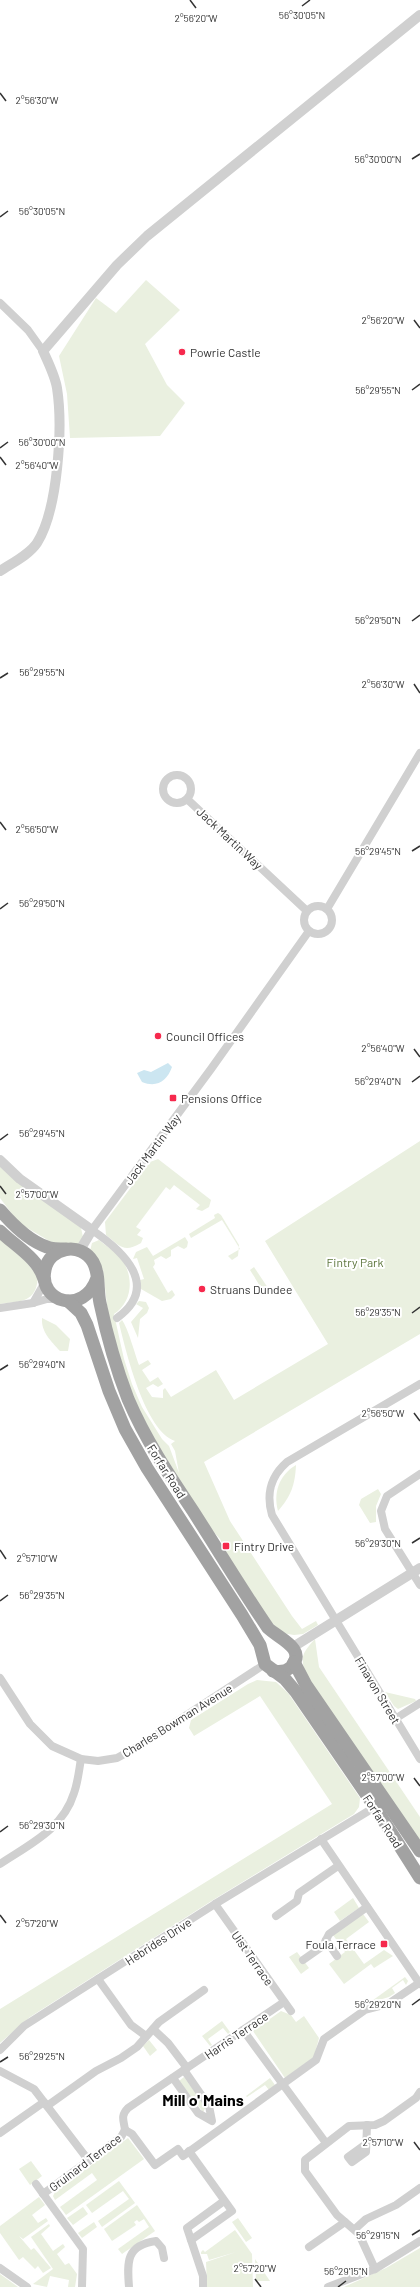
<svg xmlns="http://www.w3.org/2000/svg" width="420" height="2287" font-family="Barlow,sans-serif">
<rect width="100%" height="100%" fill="#fff"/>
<g fill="#eaf0e0">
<polygon points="146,280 180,310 145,344 167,385 185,403 160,436 70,438 67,394 59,356 96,298 116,313"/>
<path d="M 420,1141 L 420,1334 L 204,1462 L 230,1521 L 292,1616 L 302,1629 L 316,1621 L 318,1625 L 303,1634 L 294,1635 L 282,1633 L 263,1614 L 236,1571 L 220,1539 L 203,1520 L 152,1439 L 137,1408 L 119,1360 L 108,1314 L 103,1270 L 90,1251 L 92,1243 L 99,1240 C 106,1246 118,1253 123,1261 C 134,1279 132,1302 114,1314 L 124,1359 L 132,1384 L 142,1407 L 162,1439 L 169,1446 L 179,1473 L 175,1451 L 171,1444 L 175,1441 C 145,1431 126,1352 119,1323 L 122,1320 C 128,1328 135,1354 139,1365 L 148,1360 L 151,1364 L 142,1370 L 150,1382 L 158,1377 L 163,1384 L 158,1387 L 153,1384 L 146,1388 L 152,1397 L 163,1398 L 163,1390 L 165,1388 L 171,1397 L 216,1370 L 234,1400 L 328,1344 L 265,1241 Z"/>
<path d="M 158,1159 L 211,1200 L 209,1207 L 202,1211 L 196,1209 L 200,1205 L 174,1185 L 170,1190 L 166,1187 L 136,1227 L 141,1230 L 137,1235 L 143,1238 L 141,1243 C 124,1253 121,1247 106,1235 L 105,1222 L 150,1162 Z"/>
<polygon points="0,1162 81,1228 83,1237 77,1246 56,1245 19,1223 0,1198"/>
<polygon points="218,1213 221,1215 239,1245 238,1256 232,1260 228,1256 240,1249 222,1220 191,1238 189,1234 215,1218 214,1215"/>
<polygon points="185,1237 188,1242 187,1247 184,1249 178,1246 171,1250 171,1256 166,1259 161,1256 154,1260 155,1264 153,1267 168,1293 172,1290 175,1295 171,1299 162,1301 141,1289 140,1280 144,1279 137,1258 133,1259 136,1252 147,1247 153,1256"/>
<path d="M 0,1239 L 26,1262 L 38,1277 C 36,1303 21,1301 0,1304 Z"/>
<polygon points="254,1267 270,1291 265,1294 250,1270"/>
<polygon points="139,1301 146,1302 149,1308 147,1313 140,1319 138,1338 131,1322 143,1308 136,1304"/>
<path d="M 42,1318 L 56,1325 L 70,1339 L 68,1351 L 60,1351 C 51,1341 41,1332 42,1318 Z"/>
<path d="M 296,1465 C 295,1485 291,1496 278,1511 C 273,1493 279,1475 296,1465 Z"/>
<polygon points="378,1489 381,1494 376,1506 376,1522 370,1523 359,1505 361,1499"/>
<path d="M 315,1639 L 319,1667 L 420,1817 L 420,1841 L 307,1678 C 300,1658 301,1654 315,1639 Z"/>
<polygon points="257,1680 276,1682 288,1693 360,1798 359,1807 354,1814 213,1900 30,2017 0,2043 0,2009 332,1804 260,1696 194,1736 189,1728 191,1720 248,1684"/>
<polygon points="385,1692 415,1699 416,1701 398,1709 394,1706"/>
<polygon points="353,1898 359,1908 340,1921 334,1912"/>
<polygon points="363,1914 369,1922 346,1939 364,1964 384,1950 393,1956 374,1968 371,1964 344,1984 329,1964 345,1952 333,1935"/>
<polygon points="297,1952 309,1968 301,1974 289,1957"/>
<polygon points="405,1977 408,1981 406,1985 403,1980 392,1988 395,1993 389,1997 369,2003"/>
<polygon points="281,2011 291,2015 296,2022 304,2016 319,2038 314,2057 285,2078 253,2031"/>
<polygon points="222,2021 230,2032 228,2034 223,2028 208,2039 212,2045 210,2046 202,2036"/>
<polygon points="149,2040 157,2050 150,2056 143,2046"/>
<polygon points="184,2077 206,2107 203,2112 179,2081"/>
<polygon points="270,2078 275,2085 269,2090 265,2085 247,2097 246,2096"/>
<polygon points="128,2138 144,2159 66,2215 60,2207 97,2180 92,2173 55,2200 53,2196 55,2192"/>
<polygon points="31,2161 42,2176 30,2185 19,2169"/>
<polygon points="119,2181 135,2203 102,2227 98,2221 129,2199 123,2191 92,2213 86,2205"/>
<polygon points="39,2197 45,2205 32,2215 38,2223 46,2218 48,2221 23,2239 19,2236 31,2250 34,2248 51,2268 43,2273 38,2266 35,2269 23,2257 19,2260 0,2233 0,2226"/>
<polygon points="137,2205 155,2231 122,2254 118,2249 149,2227 144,2219 139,2222 137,2220 134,2222 136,2225 112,2241 104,2229"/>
<polygon points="83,2207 88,2214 73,2225 67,2218"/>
<polygon points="238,2218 252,2238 246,2242 232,2222"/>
<polygon points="94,2222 97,2227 82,2238 78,2233"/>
<polygon points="49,2224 50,2226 41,2234 53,2251 63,2244 65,2247 57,2254 65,2265 69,2263 77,2274 75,2287 68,2287 69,2280 50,2276 47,2287 33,2284 53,2269 31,2237"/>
<polygon points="235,2230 252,2254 253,2287 207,2287 206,2262 236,2252 209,2260 207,2254 201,2254 201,2252 203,2250 205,2252"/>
<polygon points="420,2248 420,2287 344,2287 386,2268"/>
<polygon points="255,2259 270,2281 256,2281"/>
<polygon points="0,2274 18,2287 0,2287"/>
</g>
<path fill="#cce6f1" d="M 168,1063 L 172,1067 C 167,1081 157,1088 142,1082 L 137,1073 L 144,1070 L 151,1072 Z"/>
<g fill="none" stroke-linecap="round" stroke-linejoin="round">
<g stroke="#d0d0d0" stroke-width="8">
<polyline points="0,303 28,330 43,351"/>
<circle cx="177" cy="789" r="14"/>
<polyline points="187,799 307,911"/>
<circle cx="318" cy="920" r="14"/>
<polyline points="327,909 420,753"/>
<polyline points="45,1282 33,1303 47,1299 58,1299"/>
<polyline points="0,1308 33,1303"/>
<path d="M 117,1318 C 161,1286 123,1251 92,1230 L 211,1069 L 309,931"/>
<path d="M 420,1384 L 287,1462 C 270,1477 266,1494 272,1515 L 420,1759"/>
<polyline points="420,1474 387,1496 381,1511 385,1529 420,1585"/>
<polyline points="0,1678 30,1724 52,1746 81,1759 98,1761 117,1758 139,1746 265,1664"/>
<polyline points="395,1719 420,1703"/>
<polyline points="321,1839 420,1984"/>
<path d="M 0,1864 C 30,1844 63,1829 74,1793 C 78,1782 79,1770 81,1759"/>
<polyline points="215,1904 291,2011"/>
<polyline points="276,1916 297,1901 299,1893 338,1866"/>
<polyline points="326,1940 337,1956"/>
<polyline points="303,1960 323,1946 329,1934 367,1907"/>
<polyline points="98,1979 131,2025 146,2036"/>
<polyline points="153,2029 168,2043 187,2068"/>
<polyline points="243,2030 326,2143"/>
<polyline points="0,2050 24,2026 215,1904 375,1807"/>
<polyline points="0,2071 34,2089 89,2161"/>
<polyline points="173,2078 198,2113 212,2121 209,2106 184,2070"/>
<polyline points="47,2106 96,2071 121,2058 137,2047 159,2022 204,1990"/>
<polyline points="125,2130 132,2134 155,2165 178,2149 183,2156 316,2060 324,2039 365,2010 388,2004 419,1983"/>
<path d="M 125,2130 C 124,2121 120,2116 128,2108 L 284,2002"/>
<polyline points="0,2133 44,2102"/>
<polyline points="366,2144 348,2157 352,2162 366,2152 367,2125"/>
<polyline points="189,2151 232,2211 191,2240"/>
<polyline points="36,2184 83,2249 82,2287"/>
<polyline points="43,2194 121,2137 125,2130"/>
<polyline points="355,2229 366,2219 396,2205 420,2188"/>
<polyline points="309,2247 345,2222"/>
<polyline points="0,2268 27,2287"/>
<polyline points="375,2269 359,2234 337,2215 305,2171 305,2160 349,2126 375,2125 384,2121 416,2098 420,2092"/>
<path d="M 129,2287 C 127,2262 126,2245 156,2241 L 162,2248 L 164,2258"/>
<polyline points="203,2287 203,2276 187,2228 224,2201"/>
<polyline points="328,2287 375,2269 420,2241"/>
</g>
<g stroke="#d0d0d0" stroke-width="10">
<path d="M 0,571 C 12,563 29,555 37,543 C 58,510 63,427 57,388 C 55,376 48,362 43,351 L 117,265 L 147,236 L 420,15"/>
<polyline points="0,1160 20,1179 92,1230 80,1250"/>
<polyline points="293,1647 420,1568"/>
</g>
<g stroke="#a2a2a2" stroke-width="13">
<path d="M 0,1210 C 12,1224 29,1241 47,1247 C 52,1249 60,1249 66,1249"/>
<path d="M 0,1231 C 15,1246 38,1258 44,1279"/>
<path d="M 97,1278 C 84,1316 38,1302 45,1270 C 49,1247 81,1241 93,1262 C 100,1274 97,1290 100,1303 C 107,1336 116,1368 128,1399 C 145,1439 169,1475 193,1511 C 218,1550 242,1590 268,1628 C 278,1638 308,1649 291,1667 C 286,1672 280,1672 273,1671"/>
<polyline points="68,1301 81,1313 87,1325 109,1391 125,1429 147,1468 242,1615 260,1645 265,1664 285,1679 296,1692 375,1807 420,1878"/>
<polyline points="294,1662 306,1685 420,1851"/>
</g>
</g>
<path fill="none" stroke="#333" stroke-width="1.5" d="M 190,0 L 196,8M 302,6 L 310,0M 0,93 L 6,101M 412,159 L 420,154M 0,217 L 8,211M 414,320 L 420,328M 412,390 L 420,384M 0,448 L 8,442M 0,457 L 6,465M 412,621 L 420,615M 0,678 L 8,673M 414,684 L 420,693M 0,822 L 6,830M 412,851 L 420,846M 0,909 L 8,903M 414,1049 L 420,1057M 412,1082 L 420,1076M 0,1140 L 8,1134M 0,1186 L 6,1194M 412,1313 L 420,1307M 0,1370 L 8,1365M 414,1413 L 420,1421M 412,1543 L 420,1538M 0,1550 L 6,1559M 0,1601 L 8,1595M 414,1778 L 420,1786M 0,1832 L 8,1826M 0,1915 L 6,1923M 412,2005 L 420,1999M 0,2062 L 8,2057M 414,2142 L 420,2150M 412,2235 L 420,2230M 255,2279 L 261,2287M 338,2287 L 346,2281"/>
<g fill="#f6294d" stroke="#fff" stroke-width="1.5">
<circle cx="182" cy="352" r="4"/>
<circle cx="158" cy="1036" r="4"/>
<rect x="169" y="1094" width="8" height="8" rx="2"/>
<circle cx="202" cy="1289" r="4"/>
<rect x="222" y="1542" width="8" height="8" rx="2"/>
<rect x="380" y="1940" width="8" height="8" rx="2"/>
</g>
<g text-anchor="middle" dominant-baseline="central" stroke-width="4" stroke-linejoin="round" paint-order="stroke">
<g font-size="12" fill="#333" stroke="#fff" text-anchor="start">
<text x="190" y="352">Powrie Castle</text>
<text x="166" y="1036">Council Offices</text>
<text x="181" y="1098">Pensions Office</text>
<text x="210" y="1289">Struans Dundee</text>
<text x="234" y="1546">Fintry Drive</text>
<text x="376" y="1944" text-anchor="end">Foula Terrace</text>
</g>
<g font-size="12" fill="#333" stroke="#fff">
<text transform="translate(230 838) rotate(43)">Jack Martin Way</text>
<text transform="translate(152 1149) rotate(-53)">Jack Martin Way</text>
<text transform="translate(167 1471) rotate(58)">Forfar Road</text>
<text transform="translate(378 1690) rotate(59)">Finavon Street</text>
<text transform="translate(177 1720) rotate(-32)">Charles Bowman Avenue</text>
<text transform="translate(383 1821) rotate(57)">Forfar Road</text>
<text transform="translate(158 1941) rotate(-33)">Hebrides Drive</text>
<text transform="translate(253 1958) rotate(55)">Uist Terrace</text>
<text transform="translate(236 2035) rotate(-34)">Harris Terrace</text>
<text transform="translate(85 2162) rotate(-37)">Gruinard Terrace</text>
</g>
<g font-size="12" fill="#5b743a" stroke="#fff">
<text x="355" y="1262">Fintry Park</text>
</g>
<g font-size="16" font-weight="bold" fill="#000" stroke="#fff">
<text x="203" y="2099">Mill o' Mains</text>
</g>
</g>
<g font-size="10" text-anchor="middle" fill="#333" stroke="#fff" stroke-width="4" stroke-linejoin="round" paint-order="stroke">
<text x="302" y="19">56°30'05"N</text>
<text x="196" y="22">2°56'20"W</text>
<text x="37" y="104">2°56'30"W</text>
<text x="378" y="163">56°30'00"N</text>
<text x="42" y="215">56°30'05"N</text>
<text x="383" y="324">2°56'20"W</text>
<text x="378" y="394">56°29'55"N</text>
<text x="42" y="446">56°30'00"N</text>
<text x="37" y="469">2°56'40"W</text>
<text x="378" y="624">56°29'50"N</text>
<text x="42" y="676">56°29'55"N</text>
<text x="383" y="688">2°56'30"W</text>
<text x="37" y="833">2°56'50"W</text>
<text x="378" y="855">56°29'45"N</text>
<text x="42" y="907">56°29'50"N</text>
<text x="383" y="1052">2°56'40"W</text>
<text x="378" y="1085">56°29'40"N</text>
<text x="42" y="1137">56°29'45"N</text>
<text x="37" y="1198">2°57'00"W</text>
<text x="378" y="1316">56°29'35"N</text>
<text x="42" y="1368">56°29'40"N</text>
<text x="383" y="1417">2°56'50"W</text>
<text x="378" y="1547">56°29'30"N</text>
<text x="37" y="1562">2°57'10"W</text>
<text x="42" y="1599">56°29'35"N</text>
<text x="383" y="1781">2°57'00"W</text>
<text x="42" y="1829">56°29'30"N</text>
<text x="37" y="1927">2°57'20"W</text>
<text x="378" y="2008">56°29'20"N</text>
<text x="42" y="2060">56°29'25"N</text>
<text x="383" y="2146">2°57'10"W</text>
<text x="378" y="2239">56°29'15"N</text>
<text x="255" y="2272">2°57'20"W</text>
<text x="346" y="2275">56°29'15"N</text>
</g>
</svg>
